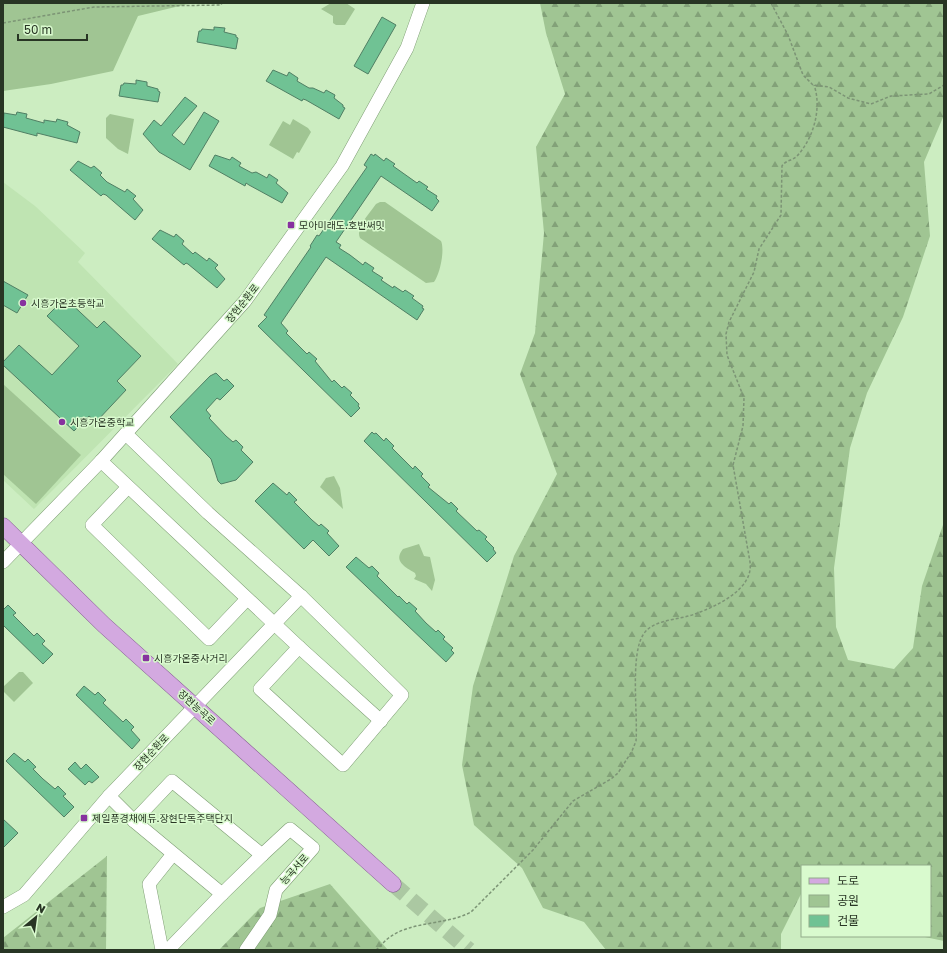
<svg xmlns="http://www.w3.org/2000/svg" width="947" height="953" font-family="'Golos Text','Noto Sans KR',sans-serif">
<defs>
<pattern id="forest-firs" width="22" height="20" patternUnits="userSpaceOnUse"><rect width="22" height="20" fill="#a0c593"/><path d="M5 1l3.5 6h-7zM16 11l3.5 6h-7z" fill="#82a178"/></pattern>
</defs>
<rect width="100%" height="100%" fill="#ccedc1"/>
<polygon fill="#bfe4b2" points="3,182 35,206 85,253 78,262 178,364 34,509 3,480"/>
<g fill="#a0c593">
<polygon points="3,3 192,3 138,16 113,71 51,84 3,91"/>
<polygon points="331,3 346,3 355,9 345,25 336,25 333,23 333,16 321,9"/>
<polygon points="110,114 134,119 128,154 118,149 106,138 106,118"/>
<polygon points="293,119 308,128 311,132 299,153 297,152 293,159 269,145 283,121 290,125"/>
<path d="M 380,202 L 385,202 L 441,241 C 445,250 440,274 434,282 L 426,283 L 360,238 C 355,228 370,213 376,204 Z"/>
<polygon points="3,384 81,455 36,504 3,474"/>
<polygon points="334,476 340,488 343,509 320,487 326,478"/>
<path d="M 419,544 L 424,556 L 430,557 L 435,580 L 432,591 L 426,584 L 414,579 L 416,576 L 415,573 C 405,567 393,561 403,549 Z"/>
<polygon points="19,672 23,672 33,683 14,702 3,691 3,687"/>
</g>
<g fill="url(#forest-firs)">
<polygon points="540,3 944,3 944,115 924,162 930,236 903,317 867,393 850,448 834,568 836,627 848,660 894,669 913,648 922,586 944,522 944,941 920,936 930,936 930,866 802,866 802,892 781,934 781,950 606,950 584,922 543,908 522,868 474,825 462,765 473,686 514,556 557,474 520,374 535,333 544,233 536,147 565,94 546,33"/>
<polygon points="107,856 106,950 3,950 3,938"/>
<polygon points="330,884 388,950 219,950 260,908"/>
</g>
<g fill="#70c294" stroke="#507f64">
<polygon points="382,17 396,25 368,74 354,66"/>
<polygon points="214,27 225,28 224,32 236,35 236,37 238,38 236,49 197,42 199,31 201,31 202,29 214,30"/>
<polygon points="273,70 287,76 289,72 298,78 297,81 309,88 313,88 324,93 326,90 335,95 334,98 343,105 343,107 345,108 339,119 306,100 303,99 302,101 266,81"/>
<polygon points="136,80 147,82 147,86 158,89 158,91 160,92 158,102 119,96 121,85 123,85 124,83 136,84"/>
<polygon points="185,97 197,106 172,135 184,145 204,112 219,121 190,170 159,152 143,134 154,120 161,126"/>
<polygon points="17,112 27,114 26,118 44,123 44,120 56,122 57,119 68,122 67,125 80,132 77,143 37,133 37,136 3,127 4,113 16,115"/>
<polygon points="371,154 374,156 375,154 384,161 386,158 395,164 393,166 417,183 419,181 428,187 426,189 437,196 436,198 439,201 432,211 381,176 336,242 341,245 339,248 350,255 363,265 365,262 374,268 372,271 383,278 381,280 393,288 394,286 403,292 405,290 414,296 412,298 423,306 422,308 424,309 417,320 326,257 281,323 288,331 286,333 307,354 309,352 317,359 315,361 332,382 334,380 342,388 344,386 352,393 350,395 359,404 358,406 360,408 351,417 258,326 267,317 264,315 311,247 310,246 317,235 319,236 367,167 364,165"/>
<polygon points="215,155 230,160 232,157 241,163 239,166 252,173 256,172 267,178 269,174 278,180 276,183 288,193 282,203 249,185 246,183 245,186 209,166"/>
<polygon points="78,161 91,168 94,166 102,173 100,175 107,182 125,192 127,189 136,196 133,199 143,210 135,220 106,195 103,194 101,196 70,170"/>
<polygon points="160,230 174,237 176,234 184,241 182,244 193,254 195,252 207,261 209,258 218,265 215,268 225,279 217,288 188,264 186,263 184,265 152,239"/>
<polygon points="3,281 28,295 17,313 3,305"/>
<polygon points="65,298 97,328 104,321 141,356 117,381 126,390 96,422 89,416 74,431 3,365 3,362 19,345 52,375 79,346 47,316"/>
<polygon points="216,373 224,381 227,379 234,386 220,400 217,398 206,410 211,416 209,418 226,436 233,442 236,440 243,447 241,450 253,462 236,480 221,484 218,481 211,459 170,417 210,376"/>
<polygon points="372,432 374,434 376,433 384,441 386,438 394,446 392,448 413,469 415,466 423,474 421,476 430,485 428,487 449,504 451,502 458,509 456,511 477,531 479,530 487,537 485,539 494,548 493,549 496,553 487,562 364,441"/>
<polygon points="273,483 287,495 289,492 297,500 294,502 312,520 319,526 321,524 329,531 327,533 339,546 329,556 313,540 304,549 255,501"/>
<polygon points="356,557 369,568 372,566 379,573 377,576 398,597 399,596 407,604 409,602 417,609 415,611 426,623 436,632 438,630 445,637 443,639 453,648 451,650 454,653 446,662 346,567"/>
<polygon points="8,605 16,613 13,615 34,636 37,633 45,641 42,644 53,654 43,664 3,625 3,610"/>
<polygon points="84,686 95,695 98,692 106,700 103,703 123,722 126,719 134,727 131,730 140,740 132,749 76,695"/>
<polygon points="14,753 25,762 28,759 36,767 33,769 43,779 55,789 58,786 66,794 63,796 74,807 64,817 6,761"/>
<polygon points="75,762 81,769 86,764 99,777 92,783 89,781 85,785 68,769"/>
<polygon points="3,819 18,833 3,848"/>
</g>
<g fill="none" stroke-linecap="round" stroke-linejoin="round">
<polyline stroke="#abc8a2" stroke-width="16" stroke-dasharray="16 8" stroke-linecap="butt" points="393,884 469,950"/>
<g stroke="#7e9d74" stroke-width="14">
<g id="minor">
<polyline points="126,434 208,513 301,596 402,695 343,765 260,689 299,647"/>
<polyline points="101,461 299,647 381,721"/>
<polyline points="128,487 92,525 209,639 247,599"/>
<polyline points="3,562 101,461 245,301 342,166 407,48 423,3"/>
<polyline points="109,796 134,821 222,894 168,950"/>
<polyline points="134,821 172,781 262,855 222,894"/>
<polyline points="3,907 24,895 109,796 301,596"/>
<polyline points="162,950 149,884 173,854"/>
<polyline points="246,950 270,915 276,890 313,848 290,829 262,855"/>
</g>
</g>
<g stroke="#845b91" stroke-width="17">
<polyline id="major" points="3,526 104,625 393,884"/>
</g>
<g stroke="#7c9475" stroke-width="1.5" stroke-dasharray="3 2" stroke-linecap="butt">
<polyline points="771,3 788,35 803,75 813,85 829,87 848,98 871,104 891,96 929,94 944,85"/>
<polyline points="3,23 94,7 221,5 222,3"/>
<path d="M 376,950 C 381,946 385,940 390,937 C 412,921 447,925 471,912 L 533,850 L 573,801 L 611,779 L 618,773 L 632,751 L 636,741 C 638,714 630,656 643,635 C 652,619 680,620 695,614 C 717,606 754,589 750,562 L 733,465 L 743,426 L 744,398 L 727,355 L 726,334 L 729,322 L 754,272 L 759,249 L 781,215 L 782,166 C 786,160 792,161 797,156 C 814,138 822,107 814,85"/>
</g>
<use href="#minor" stroke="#fff" stroke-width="13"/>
<use href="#major" stroke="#d3a9e0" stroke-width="16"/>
</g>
<g fill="#87329f" stroke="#d9face" stroke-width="1.5">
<rect x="287" y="221" width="8" height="8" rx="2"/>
<circle cx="23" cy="303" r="4"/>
<circle cx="62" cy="422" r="4"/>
<rect x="142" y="654" width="8" height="8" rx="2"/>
<rect x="80" y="814" width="8" height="8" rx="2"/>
</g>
<g text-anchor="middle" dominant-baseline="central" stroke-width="3" stroke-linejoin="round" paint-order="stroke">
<g font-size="10" fill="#283524" stroke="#d9face" text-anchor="start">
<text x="299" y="225">모아미래도.호반써밋</text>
<text x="31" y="303">시흥가온초등학교</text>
<text x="70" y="422">시흥가온중학교</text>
<text x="154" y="658">시흥가온중사거리</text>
<text x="92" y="818">제일풍경채에듀.장현단독주택단지</text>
</g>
<g font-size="10" fill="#283524" stroke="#d9face">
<text transform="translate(242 303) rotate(-51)">장현순환로</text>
<text transform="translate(197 707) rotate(42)">장현능곡로</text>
<text transform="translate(151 752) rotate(-47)">장현순환로</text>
<text transform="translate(294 869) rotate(-48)">능곡서로</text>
</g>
</g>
<rect width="947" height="953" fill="none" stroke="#283524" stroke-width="8"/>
<rect x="801" y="865" width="130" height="72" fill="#d9face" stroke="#92ab8a"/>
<rect x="809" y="878" width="20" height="6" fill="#d3a9e0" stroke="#92ab8a"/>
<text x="837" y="885" font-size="12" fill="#283524">도로</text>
<rect x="809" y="895" width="20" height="12" fill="#a0c593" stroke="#92ab8a"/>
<text x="837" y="905" font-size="12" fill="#283524">공원</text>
<rect x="809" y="915" width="20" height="12" fill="#70c294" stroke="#92ab8a"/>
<text x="837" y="925" font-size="12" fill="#283524">건물</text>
<g transform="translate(36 917) rotate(29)" stroke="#d9face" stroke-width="3" paint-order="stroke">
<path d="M0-3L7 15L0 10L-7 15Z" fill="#283524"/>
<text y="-6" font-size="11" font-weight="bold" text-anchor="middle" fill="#283524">N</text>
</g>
<path d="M18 34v6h69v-6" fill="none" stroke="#283524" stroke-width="2"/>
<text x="24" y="34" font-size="12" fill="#283524" stroke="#d9face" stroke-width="3" paint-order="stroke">50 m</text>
</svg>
